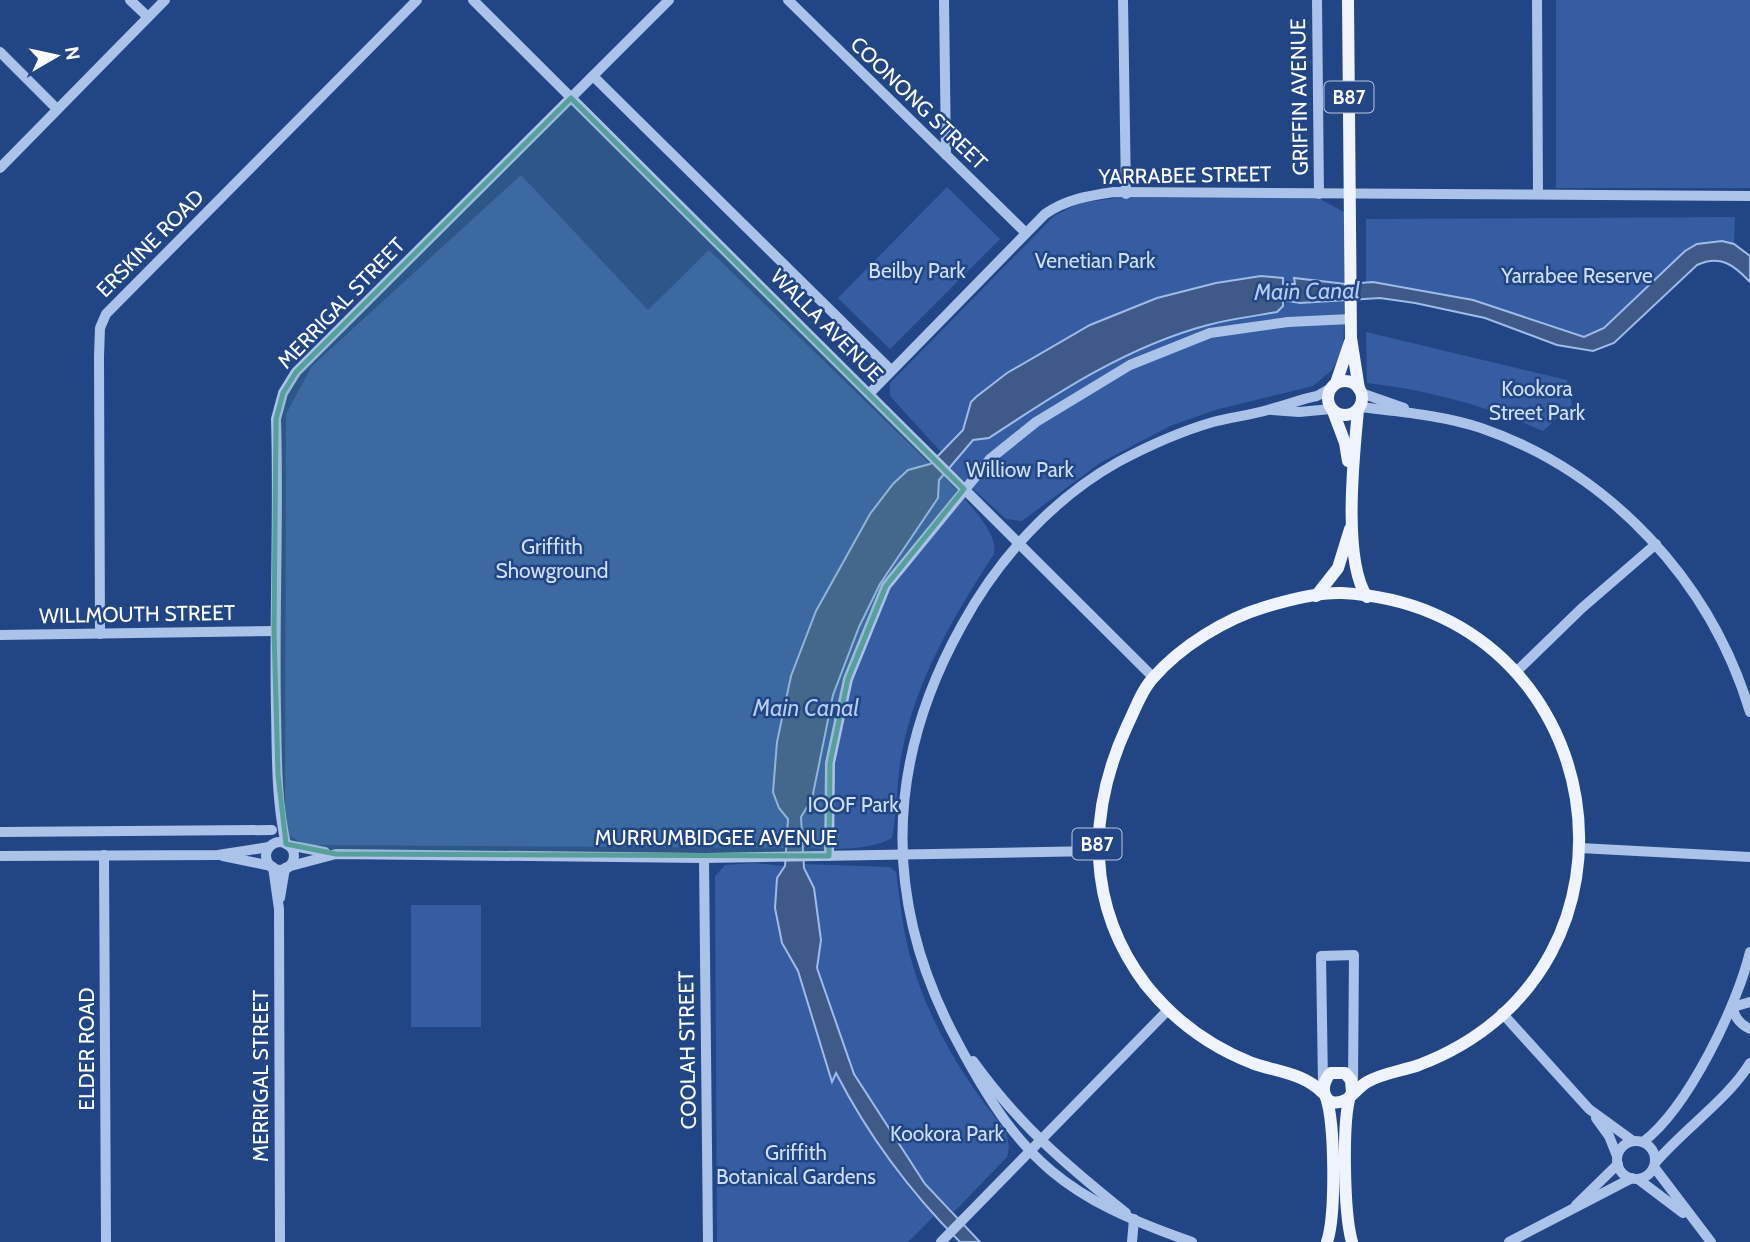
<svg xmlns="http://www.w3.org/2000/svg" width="1750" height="1242" font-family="Cabin,sans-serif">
<rect width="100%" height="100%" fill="#224585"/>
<g fill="#365da2">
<rect x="1556" y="0" width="194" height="188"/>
<polygon points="521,175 648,310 709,250 930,464 870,514 816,611 802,646 784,701 773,792 779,808 788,818 786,848 304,845 285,832 286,414 312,366"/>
<polygon points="947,187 1000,239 890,349 838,298"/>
<polygon points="1117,198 1318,198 1344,212 1347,282 1319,285 1295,278 1295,284 1283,283 1284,277 1261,276 1007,373 971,402 963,430 941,452 890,396 890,383 1054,216 1079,203"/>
<path d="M 1735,217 L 1734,244 C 1717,240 1701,242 1686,251 L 1603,328 L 1584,337 L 1473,300 L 1366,282 L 1366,219 Z"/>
<path d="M 1285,298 L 1345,298 L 1343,351 L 1332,370 L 1313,386 L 1215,410 L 1170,426 L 1100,463 L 1022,521 L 1006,519 L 950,468 L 973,440 L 989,438 C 1057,393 1128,346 1208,325 C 1231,319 1254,316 1277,312 L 1285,304 Z"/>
<path d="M 1366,332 L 1567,380 L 1572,405 L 1543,431 C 1486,406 1429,390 1367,383 Z"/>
<path d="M 943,475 C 958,493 1000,531 994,554 C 955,614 918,676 903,747 C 896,777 898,808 892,838 C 868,852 829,849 802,847 L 801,817 L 812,799 L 833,695 L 859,627 L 880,584 L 939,488 L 939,480 Z"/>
<path d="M 754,863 L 785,866 L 777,878 L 775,908 L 782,943 L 798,970 L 832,1080 L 836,1072 C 863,1124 893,1173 934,1216 L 908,1242 L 717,1242 L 715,876 L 725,865 Z"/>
<path d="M 804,864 L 890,867 L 896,872 C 900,899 902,925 909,952 C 926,1018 963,1079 1006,1131 L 1009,1147 L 1007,1157 L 954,1212 L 925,1184 L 854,1074 L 817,967 L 821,940 L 814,888 Z"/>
<rect x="411" y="905" width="70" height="122"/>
</g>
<path fill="#405a88" stroke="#9fbbea" stroke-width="2" d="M 1722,241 L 1734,244 L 1750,256 L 1750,282 C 1734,265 1720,254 1697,265 L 1614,343 L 1593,351 L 1557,345 L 1485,318 L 1415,303 L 1380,298 L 1300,303 L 1283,300 L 1283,306 L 1277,312 C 1254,316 1231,319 1208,325 C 1128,346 1057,393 989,438 L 973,440 L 939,480 L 938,498 L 880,584 L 859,627 L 833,695 L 812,799 L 801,817 L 804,868 L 814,888 L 821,940 L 817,968 L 854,1074 L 925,1184 L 980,1242 L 960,1242 C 909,1191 869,1137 836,1073 L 832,1082 L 798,971 L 782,943 L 775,908 L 777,878 L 785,866 L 788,819 L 779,808 L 773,792 L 777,742 L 791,676 L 816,611 L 870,514 L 893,484 L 908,470 L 930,464 L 963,430 L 971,402 L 976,397 L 1007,373 L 1090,325 L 1157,298 L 1216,283 L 1261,276 L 1283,278 L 1283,284 L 1295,284 L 1294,278 L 1346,284 L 1373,282 L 1473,300 L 1584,337 L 1604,328 L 1685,251 L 1697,244 Z"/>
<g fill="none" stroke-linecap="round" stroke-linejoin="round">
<g stroke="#abc2e9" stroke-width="10">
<polyline points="130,0 148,17"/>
<polyline points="473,0 1153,677"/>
<polyline points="788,0 1025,232"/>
<polyline points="944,0 946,155"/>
<polyline points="1123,0 1126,194"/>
<polyline points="1317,0 1319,194"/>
<polyline points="1537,0 1538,193"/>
<polyline points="0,52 57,109"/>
<polyline points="593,76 891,370"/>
<polyline points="0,168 165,0"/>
<polyline points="1361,393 1404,408"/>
<path d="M 869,394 L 1045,214 C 1067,199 1087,196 1114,192 L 1750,196"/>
<path d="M 1360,407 C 1400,412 1442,415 1481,428 C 1610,472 1711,582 1750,712"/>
<polyline points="1272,410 1299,412 1331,409"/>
<polyline points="100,634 99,356 100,328 106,314 417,0"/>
<polyline points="0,635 274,631"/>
<polyline points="1516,672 1582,608 1656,544"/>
<polyline points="0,832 272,830"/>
<circle cx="280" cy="856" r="14"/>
<path d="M 286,844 C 276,801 277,755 276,711 C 274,614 279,516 276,419 L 283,393 L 296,372 L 669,0"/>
<polyline points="288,845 325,852"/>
<polyline points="1580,848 1750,857"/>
<polyline points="104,855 106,1242"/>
<polyline points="0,856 218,855 269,847"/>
<polyline points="223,856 271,866"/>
<polyline points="829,856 830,763 848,679 886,586 990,459 1036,422 1130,365 1210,333 1288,322 1351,319"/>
<polyline points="704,858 708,1242"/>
<polyline points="273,867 279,909 280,1242"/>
<polyline points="287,867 336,854 704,858 1096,851"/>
<polyline points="280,898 285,868"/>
<path d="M 1750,1002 L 1733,1007 C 1734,1017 1741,1025 1750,1029"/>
<polyline points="1502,1013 1589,1109 1633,1141"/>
<path d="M 973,1061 C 1019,1125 1065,1164 1126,1213"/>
<polyline points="1323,1083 1321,956 1354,955 1353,1084"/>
<polyline points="1596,1118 1609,1136 1617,1156"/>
<circle cx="1636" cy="1160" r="19"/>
<path d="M 1643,1142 C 1688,1108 1737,1006 1750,952"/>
<path d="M 1655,1163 C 1683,1130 1729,1098 1750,1063"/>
<polyline points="1654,1167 1711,1242"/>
<polyline points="1638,1179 1683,1213"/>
<polyline points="1576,1205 1618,1164"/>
<polyline points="941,1242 1168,1010"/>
<polyline points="1132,1242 1134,1219"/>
<path d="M 1192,1242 C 1065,1198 1021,1162 958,1043 C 882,903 885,763 962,625 C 998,559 1052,499 1118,462 C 1146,447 1182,431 1213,422 C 1232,417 1252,415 1271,409 C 1287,405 1301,399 1317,396 L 1331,388"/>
<polyline points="1509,1242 1632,1178"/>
</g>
<g stroke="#eef3fe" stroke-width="12">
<polyline points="1348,0 1351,338 1359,389"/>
<circle cx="1345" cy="398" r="17"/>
<polyline points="1336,383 1350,342"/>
<path d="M 1358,410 C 1354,454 1342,560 1367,597"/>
<polyline points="1333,411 1345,443 1348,461"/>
<polyline points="1316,596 1338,568 1350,529"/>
<path d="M 1323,1093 C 1304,1073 1277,1072 1252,1063 C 1211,1047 1174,1020 1146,985 C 1086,906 1087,813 1127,726 C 1135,710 1141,691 1153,678 C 1181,646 1225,619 1265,607 C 1288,600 1317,592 1342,593 C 1612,607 1670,970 1419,1065 C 1402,1071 1383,1073 1367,1082 C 1358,1087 1352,1098 1343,1101 C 1322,1109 1319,1083 1331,1073 L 1345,1073 L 1351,1080 L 1352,1093"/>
<path d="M 1350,1096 C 1342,1123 1344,1214 1352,1242"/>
<path d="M 1326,1097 C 1335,1124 1336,1215 1327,1242"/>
</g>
</g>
<path fill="#579f9a" fill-opacity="0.2" stroke="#579f9a" stroke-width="5" stroke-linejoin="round" d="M 571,98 L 964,489 L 886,586 L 848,679 L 830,763 L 829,856 L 336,854 L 286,844 L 278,775 L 274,631 L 276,419 L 283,393 L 296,372 Z"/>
<g text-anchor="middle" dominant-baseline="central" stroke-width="5" stroke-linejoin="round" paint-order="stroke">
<g fill="#224585" stroke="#bdc7da" stroke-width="2">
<rect x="1324.5" y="81.5" width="49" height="31" rx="5"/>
<rect x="1072.5" y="828.5" width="49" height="31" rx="5"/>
</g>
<g font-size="19" font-weight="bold" fill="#fff">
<text x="1349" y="97">B87</text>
<text x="1097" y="844">B87</text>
</g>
<g font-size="21" fill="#fff" stroke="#224585">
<text transform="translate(1299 97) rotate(-91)">GRIFFIN AVENUE</text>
<text transform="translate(919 103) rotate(44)">COONONG STREET</text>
<text transform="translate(1185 175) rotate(-1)">YARRABEE STREET</text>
<text transform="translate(150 243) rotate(-45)">ERSKINE ROAD</text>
<text transform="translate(341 303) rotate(-46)">MERRIGAL STREET</text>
<text transform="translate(827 325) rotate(45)">WALLA AVENUE</text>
<text transform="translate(137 614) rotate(-1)">WILLMOUTH STREET</text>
<text x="716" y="837">MURRUMBIDGEE AVENUE</text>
<text transform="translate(86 1049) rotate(-90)">ELDER ROAD</text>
<text transform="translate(687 1050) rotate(-91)">COOLAH STREET</text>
<text transform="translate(260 1076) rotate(-90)">MERRIGAL STREET</text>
</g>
<g font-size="21" fill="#cfdef7" stroke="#224585">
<text x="1095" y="260">Venetian Park</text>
<text x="917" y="270">Beilby Park</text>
<text x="1577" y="275">Yarrabee Reserve</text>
<text x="1537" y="388">Kookora<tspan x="1537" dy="24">Street Park</tspan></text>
<text x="1020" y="469">Williow Park</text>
<text x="552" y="546">Griffith<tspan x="552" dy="24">Showground</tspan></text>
<text x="853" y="804">IOOF Park</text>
<text x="947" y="1133">Kookora Park</text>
<text x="796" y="1152">Griffith<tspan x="796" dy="24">Botanical Gardens</tspan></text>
</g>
<g font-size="23" font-style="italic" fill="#b6ccf0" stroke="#224585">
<text transform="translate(1307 291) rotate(-1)">Main Canal</text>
<text x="806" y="708">Main Canal</text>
</g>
</g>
<g transform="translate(56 56) rotate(81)" stroke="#224585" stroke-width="5" paint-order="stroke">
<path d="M0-5L12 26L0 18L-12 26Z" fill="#ffffff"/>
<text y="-10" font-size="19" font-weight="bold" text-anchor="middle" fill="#ffffff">N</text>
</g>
</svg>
